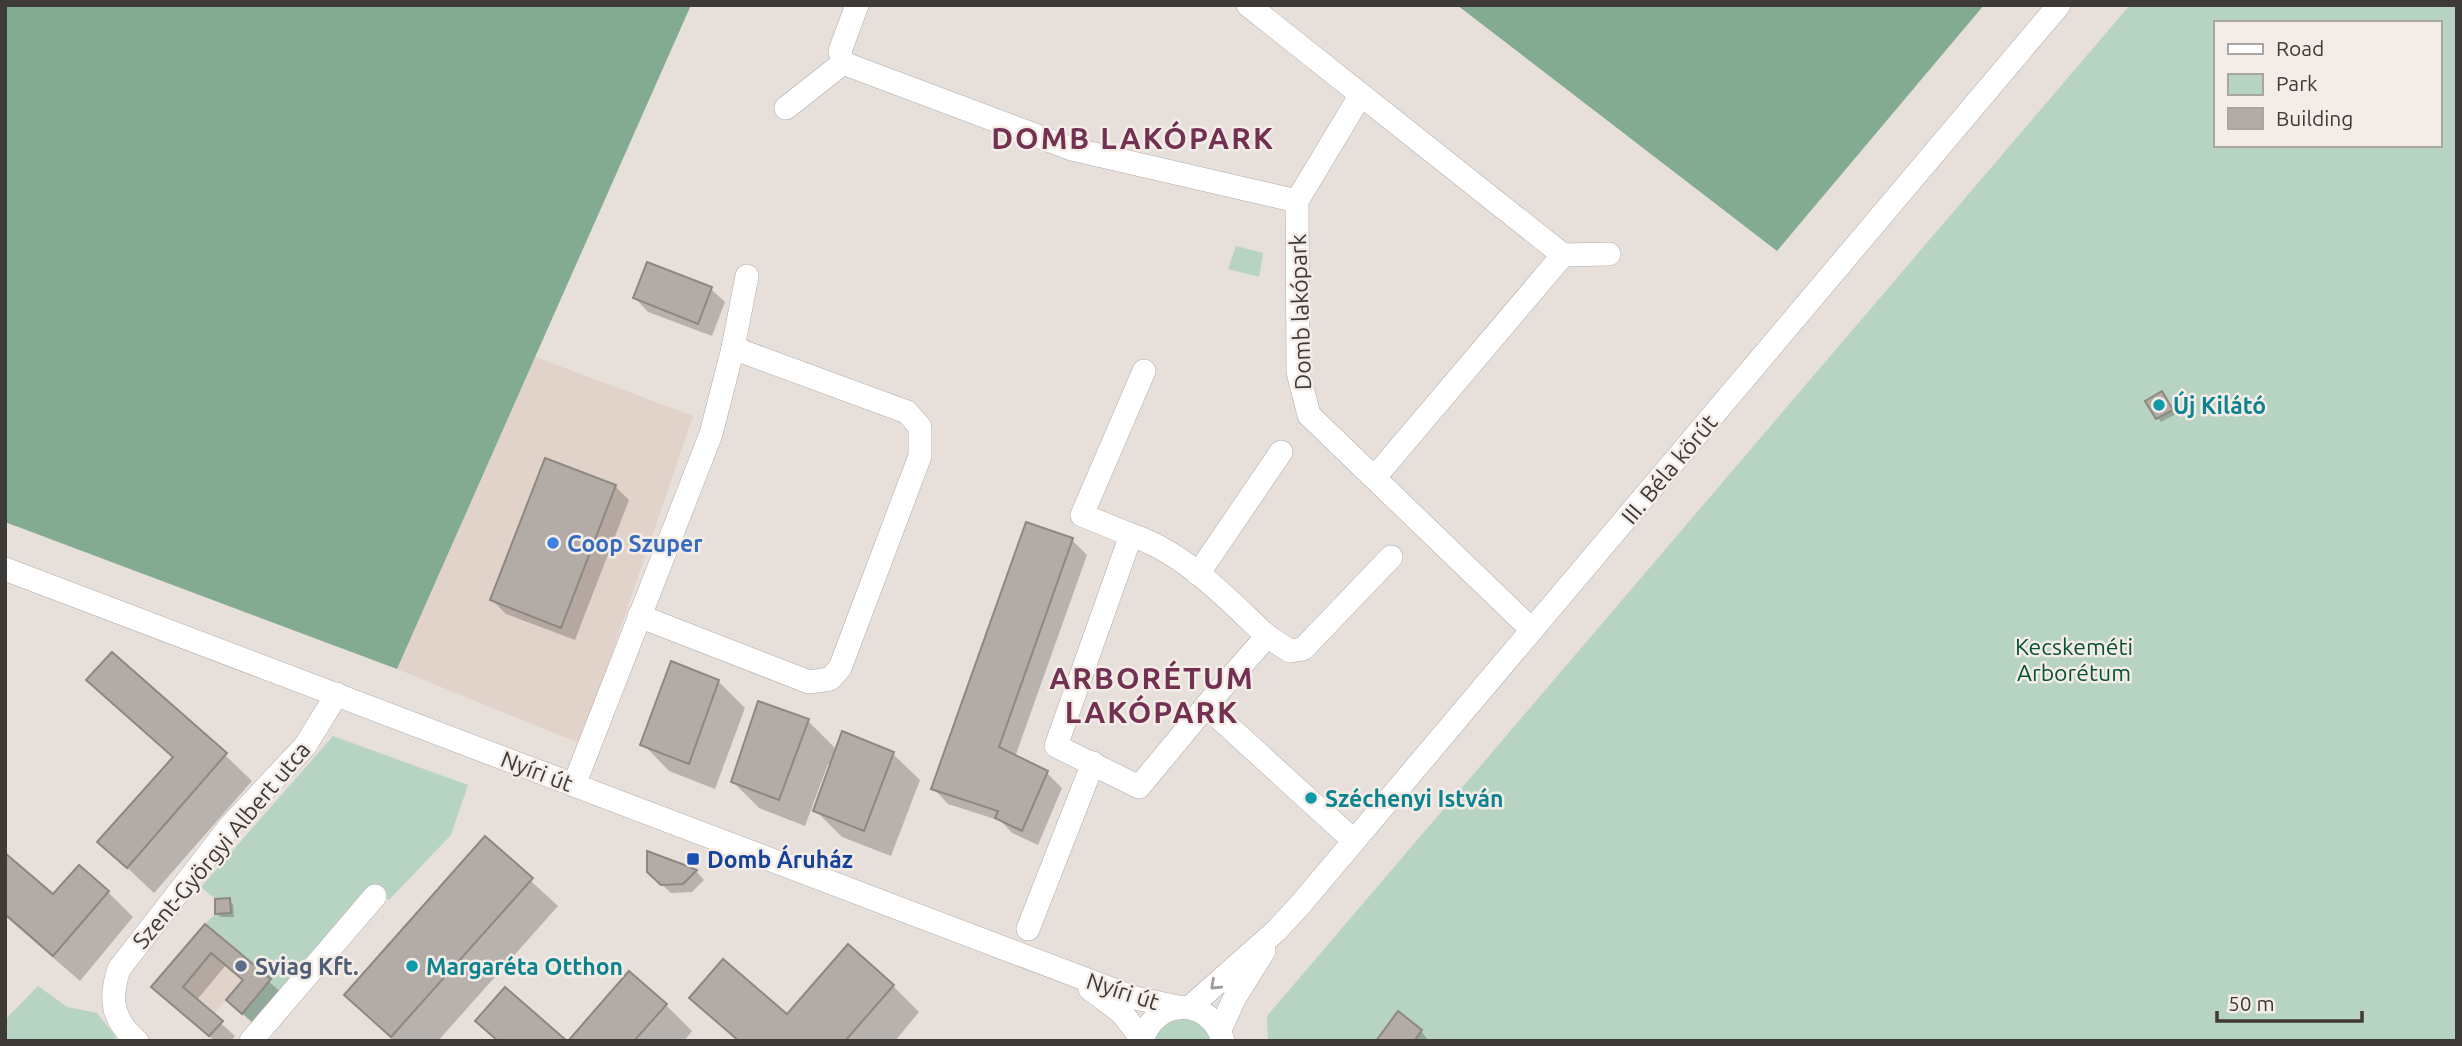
<svg xmlns="http://www.w3.org/2000/svg" width="2462" height="1046" font-family="Ubuntu,sans-serif">
<rect width="100%" height="100%" fill="#e7dfda"/>
<g fill="#e1d3c9">
<polygon points="535,357 693,416 581,744 397,669"/>
<polygon points="211,953 243,980 214,1014 183,987"/>
</g>
<g fill="#b7d3c1" fill-rule="evenodd">
<path d="M 2130,5 L 2457,5 L 2457,1041 L 1268,1041 L 1267,1016 ZM 2215,23 L 2439,23 L 2439,145 L 2215,145 Z"/>
<polygon points="1236,246 1263,253 1259,277 1228,269"/>
<polygon points="333,736 468,785 451,835 389,900 375,889 258,1027 242,1014 271,979 205,924 215,914 231,913 230,899 215,899 201,887"/>
<polygon points="38,986 67,1007 97,1013 116,1037 113,1041 5,1041 5,1020"/>
<polygon points="1185,1016 1203,1023 1214,1041 1153,1041 1166,1021"/>
</g>
<g fill="#82ab91">
<polygon points="5,5 691,5 397,669 5,522"/>
<polygon points="1457,5 1984,5 1777,251"/>
</g>
<g fill="#0003">
<polygon points="711,289 725,302 712,336 648,312 635,298"/>
<polygon points="2162,394 2176,414 2161,422 2148,402"/>
<polygon points="615,486 629,500 575,640 506,614 492,600"/>
<polygon points="1072,540 1087,555 1015,757 1047,773 1062,788 1038,845 1012,833 1001,821 948,804 933,788"/>
<polygon points="89,680 225,755 252,781 154,893 100,842 174,759"/>
<polygon points="718,681 745,708 715,789 669,771 643,744"/>
<polygon points="808,721 837,750 893,754 920,780 891,856 842,837 815,810 832,765 828,764 805,826 759,808 733,782"/>
<polygon points="485,839 558,906 438,1041 394,1041 346,995"/>
<polygon points="5,855 53,897 107,891 133,917 80,981 5,916"/>
<polygon points="682,866 696,871 704,880 692,892 671,893 658,881"/>
<polygon points="229,900 233,904 234,917 221,917 217,914"/>
<polygon points="206,926 283,994 256,1026 228,1000 244,981 226,965 196,1001 235,1036 231,1041 215,1041 167,1001"/>
<polygon points="893,986 919,1012 895,1041 737,1041 691,997 787,1017"/>
<polygon points="666,1005 692,1031 684,1041 570,1041"/>
<polygon points="1421,1031 1429,1041 1378,1041"/>
</g>
<g fill="#b3aba6" stroke="#8e8782" stroke-width="2">
<polygon points="647,262 712,287 698,324 633,298"/>
<polygon points="2162,391 2173,410 2156,419 2145,401"/>
<polygon points="545,458 616,485 561,628 490,600"/>
<polygon points="1026,522 1073,538 999,747 1048,771 1022,831 995,818 998,811 931,789"/>
<polygon points="112,652 227,753 127,868 97,842 173,757 86,680"/>
<polygon points="671,661 719,680 689,764 640,745"/>
<polygon points="758,701 809,719 779,800 731,782"/>
<polygon points="842,731 894,752 864,831 813,811"/>
<polygon points="485,836 533,878 391,1037 344,995"/>
<polygon points="647,851 682,864 697,870 683,884 661,885 647,872"/>
<polygon points="5,853 53,894 79,865 109,891 53,956 5,914"/>
<polygon points="230,898 231,913 215,914 215,899"/>
<polygon points="205,924 271,979 242,1014 226,1000 243,980 211,953 183,987 223,1021 209,1036 151,987"/>
<polygon points="848,944 894,985 845,1041 739,1041 689,998 723,959 787,1014"/>
<polygon points="629,971 667,1004 634,1041 568,1041"/>
<polygon points="505,987 567,1041 498,1041 475,1021"/>
<polygon points="1398,1011 1422,1030 1414,1041 1376,1041"/>
</g>
<g fill="none" stroke-linecap="round" stroke-linejoin="round">
<g stroke="#b2aba6" stroke-width="24">
<g id="minor">
<polyline points="857,5 840,51 843,63 1072,149 1297,201 1298,372 1309,415 1532,630"/>
<polyline points="1248,5 1563,255 1375,477"/>
<polyline points="786,108 843,63"/>
<polyline points="1297,201 1360,96"/>
<polyline points="1563,255 1609,254"/>
<polyline points="1131,535 1082,515 1144,371"/>
<polyline points="5,569 1135,998 1178,1007"/>
<polyline points="1198,574 1281,452"/>
<polyline points="639,616 809,682 830,679 840,668 920,456 920,427 907,412 733,348"/>
<polyline points="1267,636 1290,651 1303,649 1391,557"/>
<path d="M 1206,706 L 1267,636 C 1226,598 1184,552 1131,535 L 1056,746 L 1139,787 L 1206,706 L 1353,840"/>
<polyline points="574,785 711,434 733,348 747,276"/>
<polyline points="1028,929 1093,763"/>
<polyline points="1090,989 1122,1013 1142,1039"/>
<polyline points="1190,1007 1277,930 1300,905 2059,5"/>
<polyline points="1220,1030 1235,997 1264,951"/>
<path d="M 137,1041 C 112,1020 109,999 119,969 L 230,826 L 305,746 L 337,694"/>
<polyline points="251,1041 375,896"/>
<path d="M 1142,1041 C 1154,997 1211,996 1223,1041"/>
</g>
</g>
<use href="#minor" stroke="#fff" stroke-width="23"/>
</g>
<defs><path id="oneway-chevron" d="M-2-3.5L2.5 0L-2 3.5" fill="none" stroke-width="1.6" stroke-linecap="round" stroke-linejoin="round" transform="scale(1.75)"/></defs>
<use stroke="#9e9c9c" href="#oneway-chevron" transform="translate(1215 985) rotate(137)"/>
<g fill="#0f9aa8" stroke="#f4ece7" stroke-width="2.5">
<circle cx="2159" cy="405" r="7"/>
<circle cx="1311" cy="798" r="7"/>
<circle cx="412" cy="966" r="7"/>
</g>
<circle fill="#3f7fe0" stroke="#f4ece7" stroke-width="2.5" cx="553" cy="543" r="7"/>
<rect fill="#1a4fb4" stroke="#f4ece7" stroke-width="2.5" x="686" y="852" width="14" height="14" rx="3.5"/>
<circle fill="#5c6f8a" stroke="#f4ece7" stroke-width="2.5" cx="241" cy="966" r="7"/>
<g text-anchor="middle" dominant-baseline="central" stroke-width="5" stroke-linejoin="round" paint-order="stroke">
<g font-size="23" fill="#3d3a38" stroke="#f4ece7">
<text transform="translate(1300 312) rotate(-92)">Domb lakópark</text>
<text transform="translate(1669 469) rotate(-50)">III. Béla körút</text>
<text transform="translate(537 771) rotate(21)">Nyíri út</text>
<text transform="translate(221 845) rotate(-50)">Szent-Györgyi Albert utca</text>
<text transform="translate(1123 991) rotate(18)">Nyíri út</text>
</g>
<g font-size="23" font-weight="bold" fill="#0d838f" stroke="#f4ece7" text-anchor="start">
<text x="2173" y="405">Új Kilátó</text>
<text x="1325" y="798">Széchenyi István</text>
<text x="426" y="966">Margaréta Otthon</text>
</g>
<g font-size="23" font-weight="bold" fill="#366cbe" stroke="#f4ece7" text-anchor="start">
<text x="567" y="543">Coop Szuper</text>
</g>
<g font-size="23" fill="#075231" stroke="#f4ece7">
<text x="2074" y="646">Kecskeméti<tspan x="2074" dy="26">Arborétum</tspan></text>
</g>
<g font-size="23" font-weight="bold" fill="#164399" stroke="#f4ece7" text-anchor="start">
<text x="707" y="859">Domb Áruház</text>
</g>
<g font-size="23" font-weight="bold" fill="#4e5e75" stroke="#f4ece7" text-anchor="start">
<text x="255" y="966">Sviag Kft.</text>
</g>
<g font-size="30" font-weight="bold" letter-spacing="2" fill="#733151" stroke="#f4ece7">
<text x="1133" y="138">DOMB LAKÓPARK</text>
<text x="1152" y="678">ARBORÉTUM<tspan x="1152" dy="34">LAKÓPARK</tspan></text>
</g>
</g>
<rect width="2462" height="1046" fill="none" stroke="#3d3a38" stroke-width="14"/>
<rect x="2214" y="21" width="228" height="126" fill="#f4ece7" stroke="#aba5a1" stroke-width="2"/>
<rect x="2228" y="44" width="35" height="10" fill="#ffffff" stroke="#aba5a1" stroke-width="2"/>
<text x="2276" y="56" font-size="21" fill="#3d3a38">Road</text>
<rect x="2228" y="74" width="35" height="21" fill="#b7d3c1" stroke="#aba5a1" stroke-width="2"/>
<text x="2276" y="91" font-size="21" fill="#3d3a38">Park</text>
<rect x="2228" y="108" width="35" height="21" fill="#b3aba6" stroke="#aba5a1" stroke-width="2"/>
<text x="2276" y="126" font-size="21" fill="#3d3a38">Building</text>
<path d="M2217 1011v10h145v-10" fill="none" stroke="#3d3a38" stroke-width="3.5"/>
<text x="2228" y="1011" font-size="21" fill="#3d3a38" stroke="#f4ece7" stroke-width="5" paint-order="stroke">50 m</text>
</svg>
